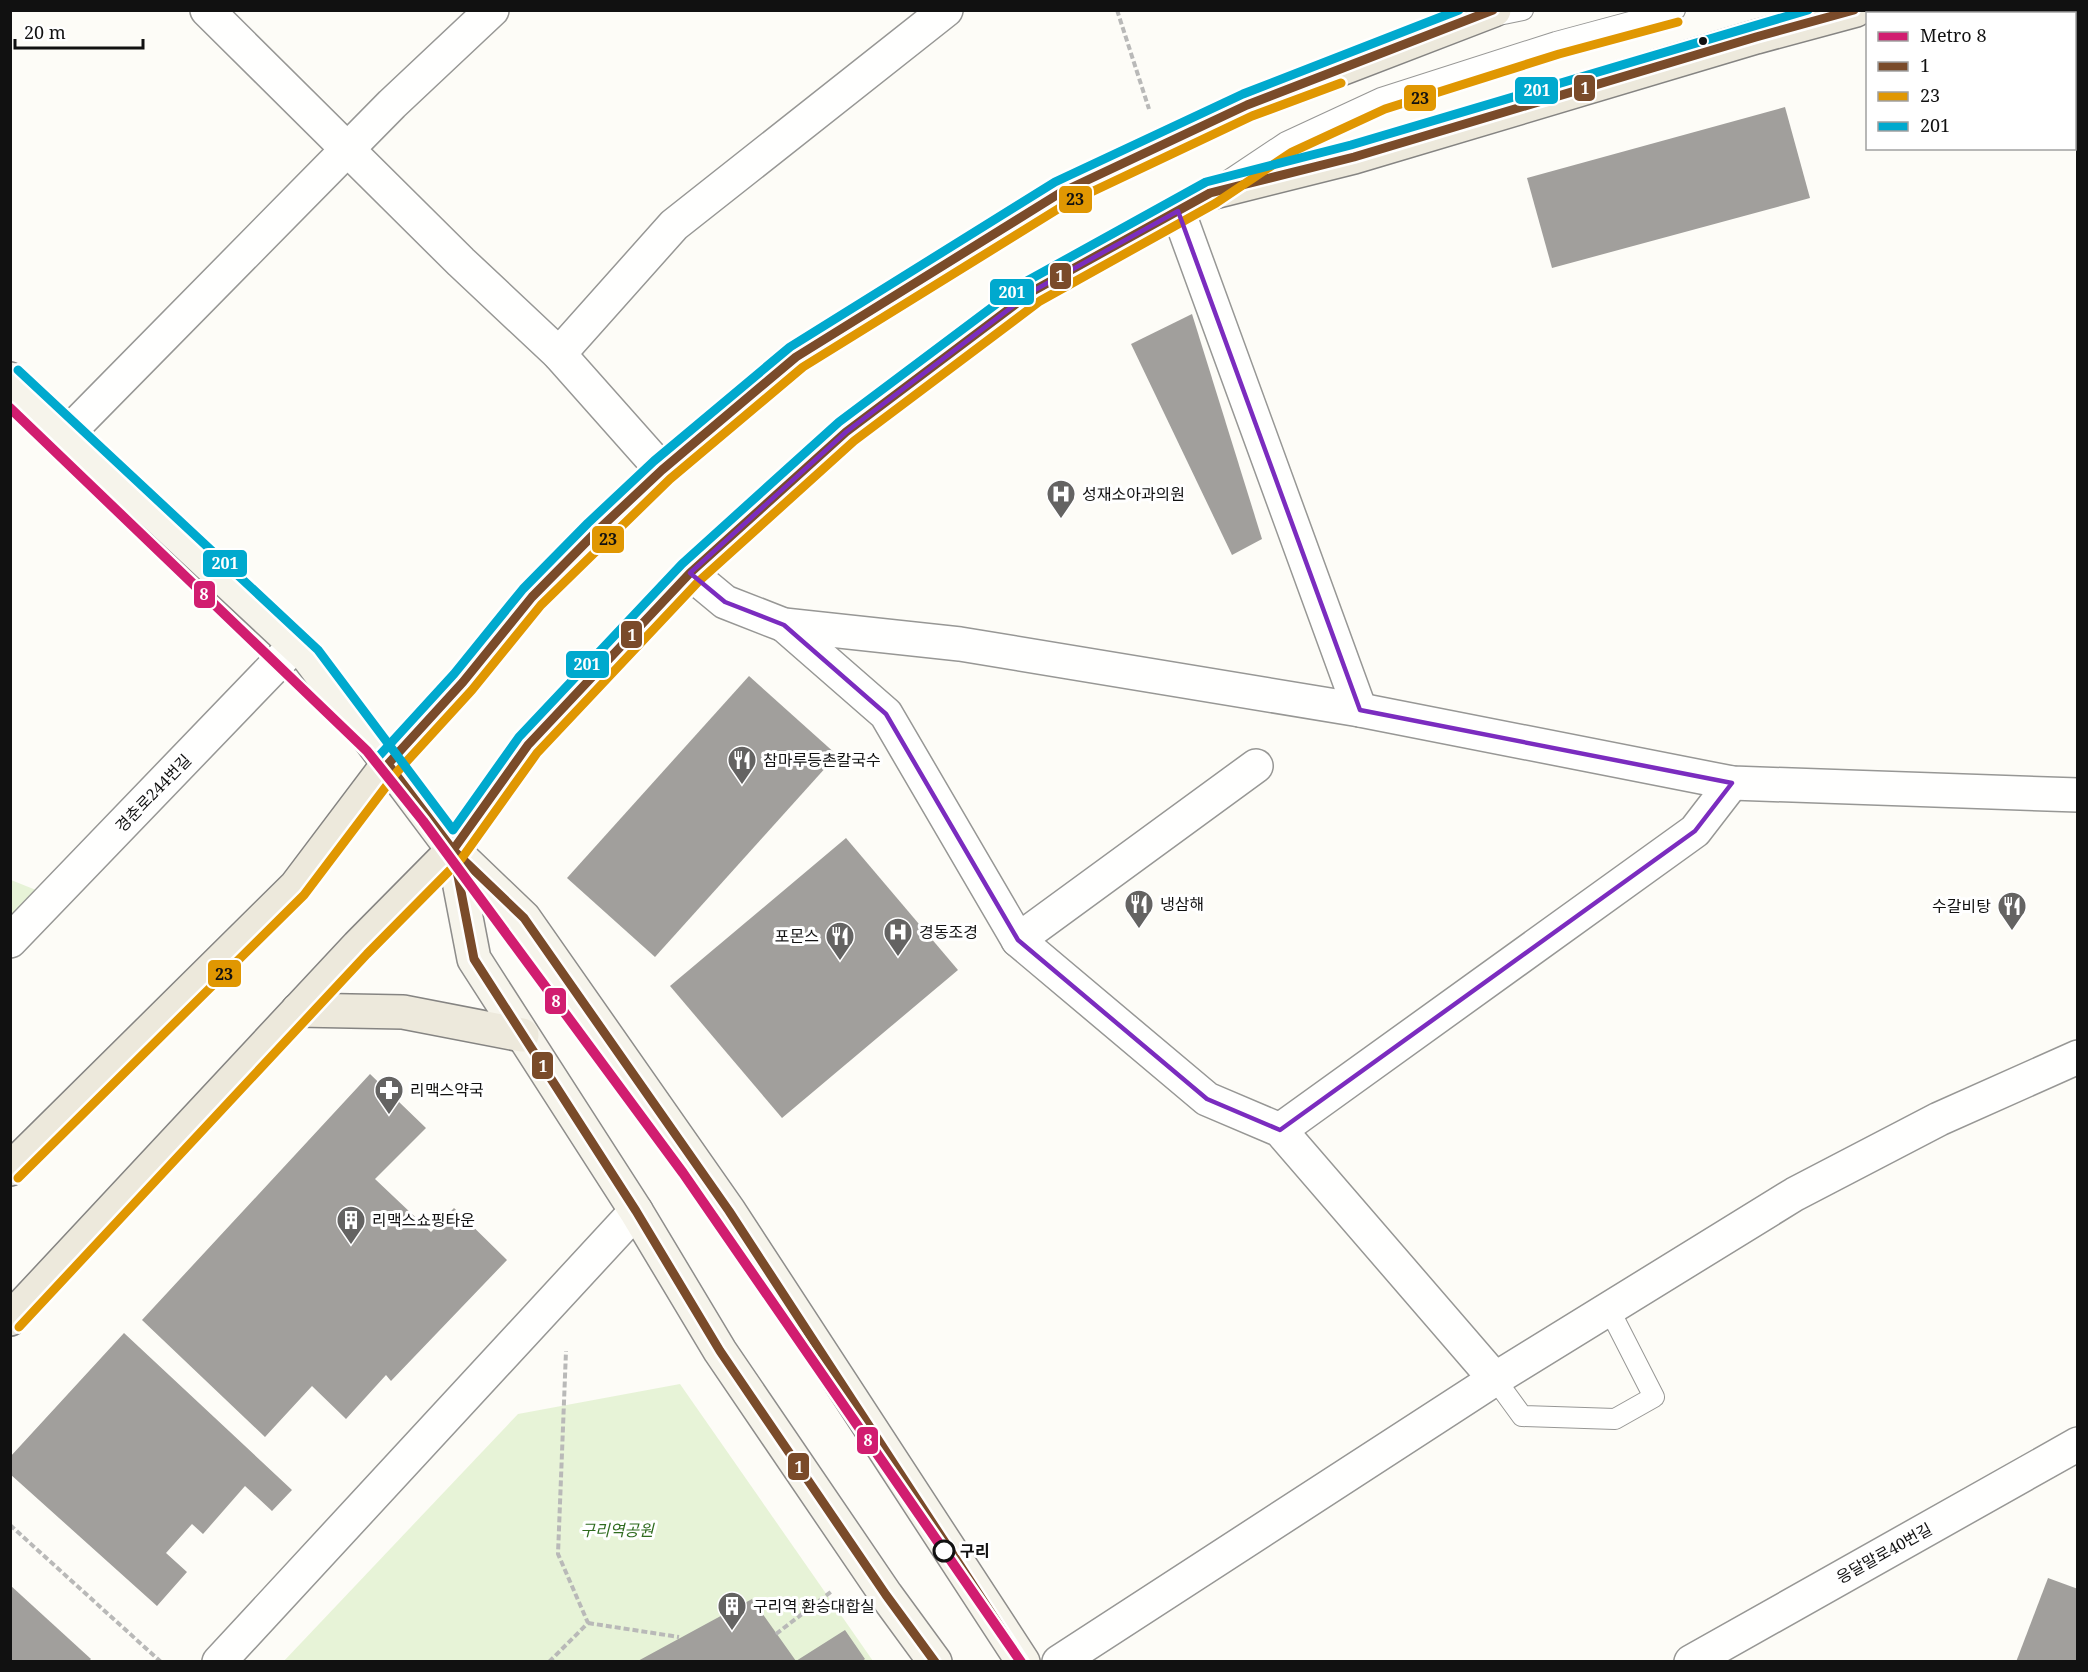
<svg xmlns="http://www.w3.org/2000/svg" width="2088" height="1672" font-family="'Noto Serif','Noto Sans KR',serif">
<rect width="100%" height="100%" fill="#fdfcf7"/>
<g fill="#e7f3d7">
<polygon points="11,880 36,890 11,919"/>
<polygon points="680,1384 873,1661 283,1662 518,1414"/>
</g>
<g fill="#a19f9c">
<polygon points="1785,107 1810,198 1552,268 1527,178"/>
<polygon points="1192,314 1262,539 1232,555 1131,344"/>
<polygon points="749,676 837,755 655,957 567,878"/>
<polygon points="846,838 958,970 782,1118 670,986"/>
<polygon points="370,1074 426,1128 375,1179 431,1232 454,1208 507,1260 391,1381 386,1375 346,1419 312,1386 265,1437 142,1320"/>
<polygon points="124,1333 292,1490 272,1511 245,1486 203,1534 192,1524 166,1553 187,1572 157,1606 10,1474 10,1457"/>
<polygon points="2048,1578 2078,1589 2078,1662 2016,1662"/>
<polygon points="10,1585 91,1659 88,1662 10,1662"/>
<polygon points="752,1599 796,1661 845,1630 865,1659 861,1662 636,1662"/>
</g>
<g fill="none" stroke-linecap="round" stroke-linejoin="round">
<g stroke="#979795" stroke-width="22">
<g id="lane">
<polyline points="1484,18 1523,10"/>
<polyline points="1229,180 1286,142 1381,98 1556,42 1675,10"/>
<polyline points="1495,1379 1522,1416 1615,1419 1654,1397 1609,1309"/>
</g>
</g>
<g stroke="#979795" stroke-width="36">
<g id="street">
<polyline points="207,10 461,262 559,354 662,470"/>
<polyline points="1178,211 1360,710"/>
<polyline points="559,354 674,225 946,10"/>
<polyline points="68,433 392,104 492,10"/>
<polyline points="690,573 725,602 784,625 960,644 1360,710 1732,783 2078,795"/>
<polyline points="784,625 886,714 1018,940 1207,1099 1280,1130 1495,1379"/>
<polyline points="1018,940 1256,766"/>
<polyline points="10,941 295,645"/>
<polyline points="1280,1130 1695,831 1732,783"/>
<polyline points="219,1662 636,1211"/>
<polyline points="1059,1662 1495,1379 1795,1194 1939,1119 2078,1057"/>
<polyline points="1691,1662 2078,1444"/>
</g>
</g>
<g stroke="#8e8d8b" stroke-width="36">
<g id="secondary">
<polyline points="10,379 309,658 453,850 524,918 729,1211 1023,1662"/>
<polyline points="453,850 474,959 636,1211 720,1351 886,1595 935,1662"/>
</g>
</g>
<g stroke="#858482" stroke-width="36">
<g id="primary">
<polyline points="298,1010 403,1012 522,1035"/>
<polyline points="10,1169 296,886 388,764 463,682 532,597 662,470 796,357 1060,193 1247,105 1494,10"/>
<polyline points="10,1319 358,946 453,850 528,745 690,573 846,432 1033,291 1210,193 1354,157 1756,37 1856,10"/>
</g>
</g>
<g stroke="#b9b9b8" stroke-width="4" stroke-dasharray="6 3" stroke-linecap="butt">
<polyline points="1117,10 1149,109"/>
<polyline points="10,1525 161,1662"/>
<polyline points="588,1623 679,1637"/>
<polyline points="776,1634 832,1591"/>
<polyline points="549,1662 588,1623 558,1554 566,1351"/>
</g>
<use href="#lane" stroke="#fffffe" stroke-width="20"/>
<use href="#street" stroke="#fffffe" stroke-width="33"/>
<use href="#secondary" stroke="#f6f4eb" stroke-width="33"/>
<use href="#primary" stroke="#ede9dc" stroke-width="33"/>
<g stroke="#fff" stroke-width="14">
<g id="bus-1">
<polyline points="453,850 528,745 690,573 846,432 1033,291 1210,193 1354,157 1756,37 1854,10"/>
<polyline points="453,850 474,959 636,1211 720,1351 886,1595 935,1662"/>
<polyline points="1023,1662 729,1211 524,918 453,850 388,764 463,682 532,597 597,531 662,470 796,357 1060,193 1247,105 1493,10"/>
</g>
</g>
<g stroke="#fff" stroke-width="14">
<g id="bus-2">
<polyline points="18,1178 304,895 397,772 472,690 541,605 670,479 803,367 1066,204 1252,116 1341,83"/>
<polyline points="19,1327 367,954 462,858 537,753 698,582 854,441 1040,301 1216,203 1292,152 1385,109 1559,54 1678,22"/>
</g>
</g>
<g stroke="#fff" stroke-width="14">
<g id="bus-3">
<polyline points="18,370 318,650 453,830 519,737 682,564 839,422 1027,281 1206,182 1351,145 1808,10"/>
<polyline points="379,756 454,674 523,589 588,523 654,461 790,347 1055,182 1243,94 1459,10"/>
</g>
</g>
<use href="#bus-1" stroke="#7a4b2a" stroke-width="9"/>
<use href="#bus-2" stroke="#e09702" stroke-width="9"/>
<use href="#bus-3" stroke="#00a9ce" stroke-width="9"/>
<g stroke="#fff" stroke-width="15">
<polyline id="metro-1" points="10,408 367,751 423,821 683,1173 1021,1662"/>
</g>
<use href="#metro-1" stroke="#d11d70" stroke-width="10"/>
</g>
<path fill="none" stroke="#7b2cbf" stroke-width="4.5" stroke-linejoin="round" d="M 1178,211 L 1360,710 L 1732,783 L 1695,831 L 1280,1130 L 1207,1099 L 1018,940 L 886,714 L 784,625 L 725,602 L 690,573 L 846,432 L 1033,291 Z"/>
<defs>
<g id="hospital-pin" transform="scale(1.5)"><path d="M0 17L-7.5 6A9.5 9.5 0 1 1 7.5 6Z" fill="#646362" stroke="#fff"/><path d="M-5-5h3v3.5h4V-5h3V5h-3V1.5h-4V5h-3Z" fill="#fff"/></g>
<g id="restaurant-pin" transform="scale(1.5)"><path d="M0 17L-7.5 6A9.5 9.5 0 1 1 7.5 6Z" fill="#646362" stroke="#fff"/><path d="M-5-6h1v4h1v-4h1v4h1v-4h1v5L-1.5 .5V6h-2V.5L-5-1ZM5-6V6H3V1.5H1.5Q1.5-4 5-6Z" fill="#fff"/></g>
<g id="pharmacy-pin" transform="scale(1.5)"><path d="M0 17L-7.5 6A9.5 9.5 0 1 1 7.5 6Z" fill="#646362" stroke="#fff"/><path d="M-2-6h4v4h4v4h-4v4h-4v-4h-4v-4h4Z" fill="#fff"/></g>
<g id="building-pin" transform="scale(1.5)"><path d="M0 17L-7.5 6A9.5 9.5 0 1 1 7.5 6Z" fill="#646362" stroke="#fff"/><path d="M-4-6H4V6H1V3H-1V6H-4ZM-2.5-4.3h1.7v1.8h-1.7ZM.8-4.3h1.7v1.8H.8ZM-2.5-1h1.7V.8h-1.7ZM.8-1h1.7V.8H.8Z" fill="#fff"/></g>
</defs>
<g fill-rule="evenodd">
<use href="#hospital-pin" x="1061" y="494"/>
<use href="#restaurant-pin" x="742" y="760"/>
<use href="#restaurant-pin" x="1139" y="904"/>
<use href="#restaurant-pin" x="2012" y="906"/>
<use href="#hospital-pin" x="898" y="932"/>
<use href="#restaurant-pin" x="840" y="936"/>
<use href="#pharmacy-pin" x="389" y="1090"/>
<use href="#building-pin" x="351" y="1220"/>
<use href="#building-pin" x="732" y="1606"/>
</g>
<circle fill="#111" stroke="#fff" stroke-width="2" cx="1703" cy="41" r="5"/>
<circle fill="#fff" stroke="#111" stroke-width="3" cx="944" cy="1551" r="10"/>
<g text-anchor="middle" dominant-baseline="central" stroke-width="6" stroke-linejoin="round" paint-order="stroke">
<g font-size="16" fill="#111" stroke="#fff" text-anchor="start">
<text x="1082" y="494">성재소아과의원</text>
<text x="763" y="760">참마루등촌칼국수</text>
<text x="1160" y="904">냉삼해</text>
<text x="1991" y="906" text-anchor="end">수갈비탕</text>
<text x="919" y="932">경동조경</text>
<text x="819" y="936" text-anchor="end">포몬스</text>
<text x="410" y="1090">리맥스약국</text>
<text x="372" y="1220">리맥스쇼핑타운</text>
<text x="753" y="1606">구리역 환승대합실</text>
</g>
<g font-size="16" fill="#111" stroke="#fff">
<text transform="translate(153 793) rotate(-46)">경춘로244번길</text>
<text transform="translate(1884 1553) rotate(-29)">응달말로40번길</text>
</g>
<g font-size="16" font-style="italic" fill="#2f6b1f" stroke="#fff">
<text x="617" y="1530">구리역공원</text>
</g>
<g font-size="16" font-weight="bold" fill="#111" stroke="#fff" text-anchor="start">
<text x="960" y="1551">구리</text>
</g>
</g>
<g stroke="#fff" stroke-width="2">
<rect x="1573" y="74" width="23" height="28" rx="6" fill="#7a4b2a"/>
<rect x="1514" y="76" width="45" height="29" rx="6" fill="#00a9ce"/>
<rect x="1403" y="84" width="34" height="28" rx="6" fill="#e09702"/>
<rect x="1058" y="185" width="35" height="29" rx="6" fill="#e09702"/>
<rect x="1049" y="262" width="23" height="28" rx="6" fill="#7a4b2a"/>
<rect x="989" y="278" width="46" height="28" rx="6" fill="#00a9ce"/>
<rect x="591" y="525" width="34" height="29" rx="6" fill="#e09702"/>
<rect x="202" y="549" width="46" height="29" rx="6" fill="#00a9ce"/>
<rect x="193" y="580" width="23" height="29" rx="6" fill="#d11d70"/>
<rect x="620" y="620" width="23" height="29" rx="6" fill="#7a4b2a"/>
<rect x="565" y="650" width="45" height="29" rx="6" fill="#00a9ce"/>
<rect x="207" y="959" width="35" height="29" rx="6" fill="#e09702"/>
<rect x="544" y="987" width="23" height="28" rx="6" fill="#d11d70"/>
<rect x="531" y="1051" width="23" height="29" rx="6" fill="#7a4b2a"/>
<rect x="856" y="1426" width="23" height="29" rx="6" fill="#d11d70"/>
<rect x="787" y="1452" width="23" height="29" rx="6" fill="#7a4b2a"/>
</g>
<g font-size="16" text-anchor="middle" font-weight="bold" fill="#fff">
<text x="1585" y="94">1</text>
<text x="1537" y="96">201</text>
<text x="1060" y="282">1</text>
<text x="1012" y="298">201</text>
<text x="225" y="569">201</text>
<text x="204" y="600">8</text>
<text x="632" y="641">1</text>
<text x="587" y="670">201</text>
<text x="556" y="1007">8</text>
<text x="543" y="1072">1</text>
<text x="868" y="1446">8</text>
<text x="799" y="1473">1</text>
</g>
<g font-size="16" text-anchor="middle" font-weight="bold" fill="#111">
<text x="1420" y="104">23</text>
<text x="1075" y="205">23</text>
<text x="608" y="545">23</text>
<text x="224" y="980">23</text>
</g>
<rect width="2088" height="1672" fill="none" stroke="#111111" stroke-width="24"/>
<rect x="1866" y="12" width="210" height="138" fill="#ffffff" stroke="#a0a0a0" stroke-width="1.5"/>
<rect x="1878" y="32" width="30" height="9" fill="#d11d70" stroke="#a0a0a0" stroke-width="1.5"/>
<text x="1920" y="42" font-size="18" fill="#111111">Metro 8</text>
<rect x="1878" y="62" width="30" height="9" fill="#7a4b2a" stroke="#a0a0a0" stroke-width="1.5"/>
<text x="1920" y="72" font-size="18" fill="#111111">1</text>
<rect x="1878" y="92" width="30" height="9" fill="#e09702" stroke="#a0a0a0" stroke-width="1.5"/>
<text x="1920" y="102" font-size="18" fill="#111111">23</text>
<rect x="1878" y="122" width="30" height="9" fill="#00a9ce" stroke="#a0a0a0" stroke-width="1.5"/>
<text x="1920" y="132" font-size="18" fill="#111111">201</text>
<path d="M15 39v9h128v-9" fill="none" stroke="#111111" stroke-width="3"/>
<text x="24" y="39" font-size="18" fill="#111111" stroke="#ffffff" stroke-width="4.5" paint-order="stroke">20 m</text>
</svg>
